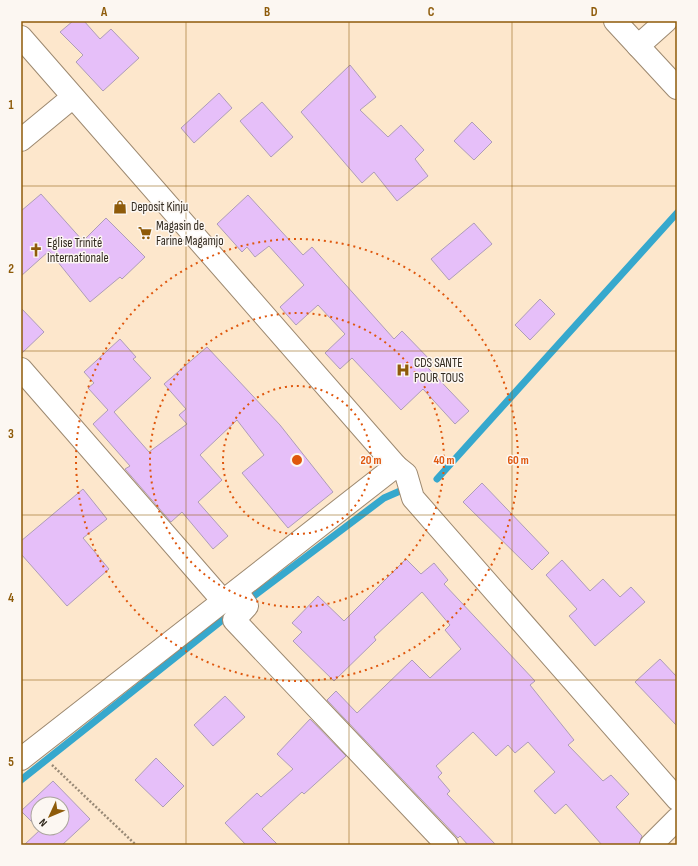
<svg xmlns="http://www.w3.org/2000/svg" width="698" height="866" font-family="'Sofia Sans Condensed',sans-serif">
<rect width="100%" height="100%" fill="#fde7cc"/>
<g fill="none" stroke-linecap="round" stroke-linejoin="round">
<g stroke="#36a8cd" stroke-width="7">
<polyline points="437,479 677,213"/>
<polyline points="246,602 384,498 407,488"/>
<polyline points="21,780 230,614"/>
</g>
</g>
<g fill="#e6bff9" stroke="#ae9db7" fill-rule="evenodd">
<polygon points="73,21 84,21 100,39 111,29 139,58 103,91 76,62 83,55 60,32"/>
<polygon points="350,65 376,97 360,110 388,137 401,125 424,150 415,159 428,176 397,201 374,172 362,183 301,112"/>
<polygon points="219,93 232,108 194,143 181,128"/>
<polygon points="262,102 293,137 271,157 240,121"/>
<polygon points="472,122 492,142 474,160 454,141"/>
<polygon points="41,194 83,241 106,218 145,257 122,279 120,277 90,302 49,251 21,276 21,211"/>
<polygon points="248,195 303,255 312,247 394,339 402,331 433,363 428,368 469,411 455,424 423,389 401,410 352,358 340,369 325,353 345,334 318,305 296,325 280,307 304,285 269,246 255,257 247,247 242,252 217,224"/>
<polygon points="474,223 492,244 449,280 431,259"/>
<polygon points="540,299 555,314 530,340 515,325"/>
<polygon points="21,308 44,332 21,354"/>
<polygon points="120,339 136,357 133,359 151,378 114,412 149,452 187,424 179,415 186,409 164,384 207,347 280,425 333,492 288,528 242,473 264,455 237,420 200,455 222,480 198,502 228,536 213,549 182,512 171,522 125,469 130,466 93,424 108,410 88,388 94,383 84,372"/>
<polygon points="482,483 549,553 532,570 463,502"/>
<polygon points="83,489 107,519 83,538 109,569 67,606 21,554 21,541"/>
<polygon points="406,559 421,574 434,563 448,580 444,584 535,681 530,685 574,740 568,745 603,781 611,775 629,794 616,807 642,836 639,845 602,845 566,804 555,814 534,791 555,772 528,742 515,753 508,745 496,756 473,732 436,766 442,773 438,777 450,791 447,794 496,845 468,845 460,836 458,838 327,700 336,691 357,713 412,660 430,678 461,649 445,630 450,625 422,592 374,637 376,640 334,681 293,641 302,632 292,623 318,596 344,621"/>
<polygon points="562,560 590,591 603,579 620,597 631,587 645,602 595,646 569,616 577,609 546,575"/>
<polygon points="660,659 677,677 677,726 635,682"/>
<polygon points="225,696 245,717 213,746 194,725"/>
<polygon points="310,719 346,756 304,794 302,792 262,829 278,845 246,845 225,823 257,793 261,797 293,769 277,754"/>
<polygon points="156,758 184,786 163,807 135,780"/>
<path d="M 53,781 L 90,819 L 62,845 L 24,845 L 40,830 L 21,811 ZM 38,804 L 62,804 L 62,828 L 38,828 Z"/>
</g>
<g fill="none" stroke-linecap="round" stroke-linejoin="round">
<g stroke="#9d8970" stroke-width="24">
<g id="street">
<polyline points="615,21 677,88"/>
<polyline points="638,46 666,21"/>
<polyline points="21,140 73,97"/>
<polyline points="21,369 224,602"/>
<polyline points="237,592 247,606 234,620 447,845"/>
<polyline points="21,759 396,466"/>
<polyline points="651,845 677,819"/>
</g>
</g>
<g stroke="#9d8970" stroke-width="24">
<polyline id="primary" points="21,37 396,466 406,474 413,498 677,799"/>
</g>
<polyline stroke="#988976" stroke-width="2.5" stroke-dasharray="2 2" stroke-linecap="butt" points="52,765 136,845"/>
<use href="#street" stroke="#fff" stroke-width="22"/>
<use href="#primary" stroke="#fff" stroke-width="22"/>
</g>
<path fill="none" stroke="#8e5b0a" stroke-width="1" stroke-opacity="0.55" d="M 186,21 L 186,845M 349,21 L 349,845M 512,21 L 512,845M 21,186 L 677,186M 21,351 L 677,351M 21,515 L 677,515M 21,680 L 677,680"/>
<g fill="none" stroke="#df570d" stroke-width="2" stroke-dasharray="2 4">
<circle cx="297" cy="460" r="74"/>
<circle cx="297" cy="460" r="147"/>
<circle cx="297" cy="460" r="221"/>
</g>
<defs>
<g id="shop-bare" transform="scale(1.08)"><path d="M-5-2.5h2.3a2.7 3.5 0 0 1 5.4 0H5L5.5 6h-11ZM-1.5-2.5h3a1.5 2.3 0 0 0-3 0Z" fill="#8e5b0a" stroke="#fcf7f2" stroke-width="2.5" paint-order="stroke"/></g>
<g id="supermarket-bare" transform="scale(1.08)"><path d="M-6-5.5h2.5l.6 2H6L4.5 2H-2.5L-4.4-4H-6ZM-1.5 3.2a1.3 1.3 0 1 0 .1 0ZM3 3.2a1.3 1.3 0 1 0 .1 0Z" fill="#8e5b0a" stroke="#fcf7f2" stroke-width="2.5" paint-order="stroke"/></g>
<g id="church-bare" transform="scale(1.08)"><path d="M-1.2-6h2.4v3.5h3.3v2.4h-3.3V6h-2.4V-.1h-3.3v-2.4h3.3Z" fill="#8e5b0a" stroke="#fcf7f2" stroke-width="2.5" paint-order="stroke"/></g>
<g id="hospital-bare" transform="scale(1.08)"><path d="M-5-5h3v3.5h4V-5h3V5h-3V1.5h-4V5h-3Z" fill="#8e5b0a" stroke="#fcf7f2" stroke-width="2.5" paint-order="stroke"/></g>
</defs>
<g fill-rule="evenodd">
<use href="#shop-bare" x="120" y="207"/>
<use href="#supermarket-bare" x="145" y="233"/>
<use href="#church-bare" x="36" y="250"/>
<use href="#hospital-bare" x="403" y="370"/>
</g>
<g text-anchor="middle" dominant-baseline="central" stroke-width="3" stroke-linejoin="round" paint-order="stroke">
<g font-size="13" fill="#31291e" stroke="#fcf7f2" text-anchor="start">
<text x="131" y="207">Deposit Kinju</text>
<text x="156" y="226">Magasin de<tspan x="156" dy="15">Farine Magamjo</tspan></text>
<text x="47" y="243">Eglise Trinité<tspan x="47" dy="15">Internationale</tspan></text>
<text x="414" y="363">CDS SANTE<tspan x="414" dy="15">POUR TOUS</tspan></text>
</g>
</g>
<circle cx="297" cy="460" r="6" fill="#df570d" stroke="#fcf7f2" stroke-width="2"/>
<g font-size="12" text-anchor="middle" font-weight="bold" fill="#df570d" stroke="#fcf7f2" stroke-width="3" stroke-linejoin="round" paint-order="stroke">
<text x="371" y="464">20 m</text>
<text x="444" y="464">40 m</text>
<text x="518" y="464">60 m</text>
</g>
<rect width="698" height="866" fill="none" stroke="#fcf7f2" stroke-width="44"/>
<g transform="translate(50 816) rotate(226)"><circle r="19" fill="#fcf7f2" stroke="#aba59d"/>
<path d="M0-3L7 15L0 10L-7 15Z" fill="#8e5b0a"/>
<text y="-6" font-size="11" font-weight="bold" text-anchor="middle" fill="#31291e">N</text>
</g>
<rect x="22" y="22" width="654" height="822" fill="none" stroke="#8e5b0a" stroke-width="1.5"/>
<g font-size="13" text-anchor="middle" font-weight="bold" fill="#8e5b0a">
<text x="104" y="16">A</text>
<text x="267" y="16">B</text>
<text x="431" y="16">C</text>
<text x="594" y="16">D</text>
<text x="11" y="109">1</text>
<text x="11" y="273">2</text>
<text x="11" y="438">3</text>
<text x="11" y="602">4</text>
<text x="11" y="766">5</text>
</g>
</svg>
